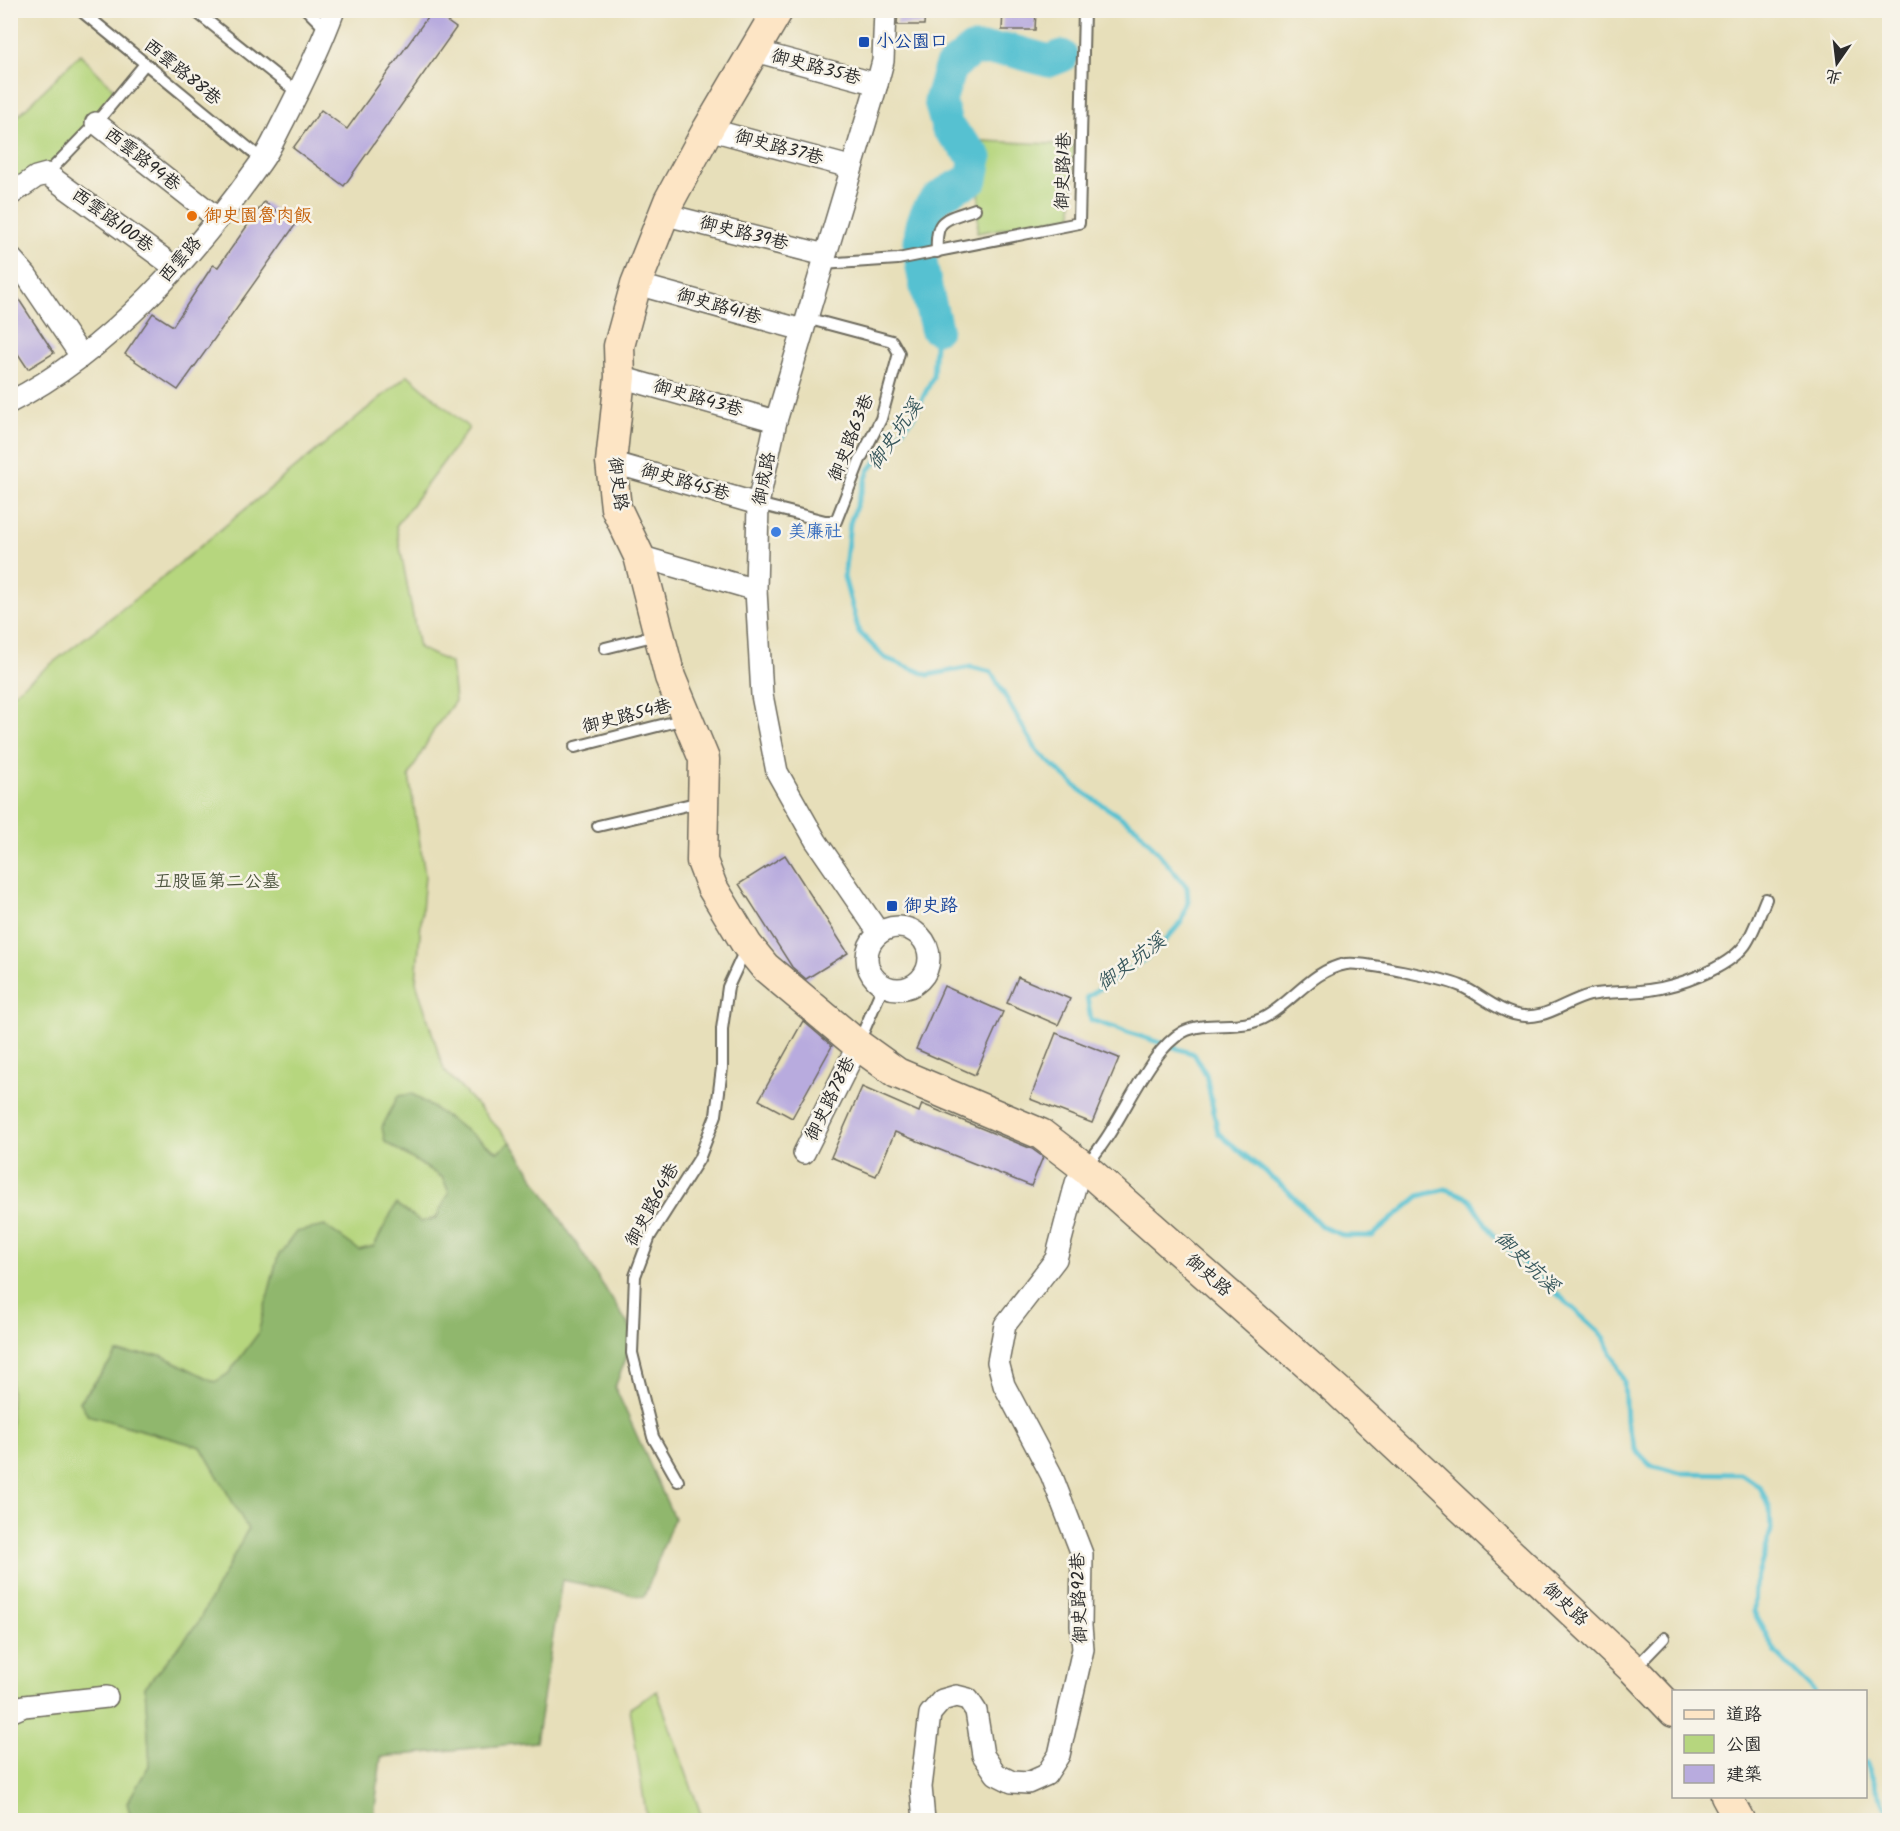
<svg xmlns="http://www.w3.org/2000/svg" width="1900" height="1831" font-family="Kalam,'LXGW WenKai TC',sans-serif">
<rect width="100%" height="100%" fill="#f7f3e8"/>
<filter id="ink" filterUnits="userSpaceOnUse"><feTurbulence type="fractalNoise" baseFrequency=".0167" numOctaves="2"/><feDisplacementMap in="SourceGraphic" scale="12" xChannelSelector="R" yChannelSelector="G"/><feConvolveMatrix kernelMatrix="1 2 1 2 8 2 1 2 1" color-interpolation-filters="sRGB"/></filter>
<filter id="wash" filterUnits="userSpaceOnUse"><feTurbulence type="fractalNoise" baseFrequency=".008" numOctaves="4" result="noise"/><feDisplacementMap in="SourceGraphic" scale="24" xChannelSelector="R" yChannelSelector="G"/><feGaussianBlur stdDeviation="1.35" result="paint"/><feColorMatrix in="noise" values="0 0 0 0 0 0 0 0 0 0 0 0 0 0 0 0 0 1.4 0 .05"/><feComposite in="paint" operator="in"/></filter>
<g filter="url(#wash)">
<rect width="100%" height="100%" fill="#e7dfba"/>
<g fill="#b6d67e" stroke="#708054" stroke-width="1.5">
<polygon points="80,54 118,94 46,170 11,192 11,123"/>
<polygon points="983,141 1074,145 1072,216 977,233"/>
<polygon points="408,375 469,428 396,526 419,648 451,663 455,701 435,728 409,776 425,875 416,982 444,1070 511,1142 498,1152 413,1094 385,1142 443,1178 449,1193 436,1218 421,1222 396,1204 374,1246 359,1250 325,1226 278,1256 258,1334 228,1374 215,1383 161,1355 117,1353 80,1401 89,1415 201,1447 248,1529 196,1626 145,1687 150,1764 127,1803 132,1820 11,1820 11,695 157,582"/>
<polygon points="657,1691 703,1820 647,1820 630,1708"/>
</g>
<polygon fill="#90b76d" stroke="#5e714c" stroke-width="1.5" points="412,1094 498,1152 511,1142 635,1335 615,1387 674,1518 644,1597 562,1580 536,1742 381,1757 374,1817 381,1820 132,1820 127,1803 150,1764 145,1687 196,1626 248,1529 201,1447 88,1415 80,1402 117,1353 161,1355 215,1382 228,1374 258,1334 278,1256 296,1232 325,1226 359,1250 374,1246 396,1204 421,1222 436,1218 449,1193 443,1178 385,1142 382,1127 398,1096"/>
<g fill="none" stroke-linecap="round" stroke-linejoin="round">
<g stroke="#56c1d1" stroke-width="5">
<polyline points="936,328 933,377 914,416 869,470 850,523 844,577 859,632 885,658 928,675 971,667 991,672 1037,751 1080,790 1137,828 1187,887 1188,902 1182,921 1164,942 1145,959 1087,997 1091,1020 1194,1054 1206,1074 1218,1133 1287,1190 1322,1227 1345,1236 1372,1236 1419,1196 1446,1189 1469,1198 1493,1235 1604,1337 1624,1381 1626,1422 1636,1450 1650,1465 1679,1473 1741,1474 1760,1487 1770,1509 1771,1531 1755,1585 1754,1612 1776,1653 1815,1692"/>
<polyline points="1866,1763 1890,1818"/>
</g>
<path stroke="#56c1d1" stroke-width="33" d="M 936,328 C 928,290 904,232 936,200 C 945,191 961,185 972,179 L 976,158 L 947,127 L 940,101 L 950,68 L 972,50 L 1009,50 L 1049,61 L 1062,56"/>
</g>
<g id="blocks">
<g fill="#b8abde">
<polygon points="898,10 925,10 924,25 897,25"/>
<polygon points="1003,10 1036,10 1035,30 1002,30"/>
<polygon points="432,11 456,28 344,186 293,148 321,110 347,129"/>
<polygon points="264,202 296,224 178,390 125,354 153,313 173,326 213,265 218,267"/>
<polygon points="10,286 54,353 28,369 10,342"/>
<polygon points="785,855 848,953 806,979 792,967 739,884"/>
<polygon points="1018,977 1070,999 1058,1025 1007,1003"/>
<polygon points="944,986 1003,1012 975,1075 916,1049"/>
<polygon points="803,1021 832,1046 792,1118 759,1100"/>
<polygon points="1056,1033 1119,1058 1092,1123 1030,1099"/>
<polygon points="862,1087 919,1112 922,1104 1032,1149 1043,1157 1031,1186 895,1132 876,1176 831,1157"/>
</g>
</g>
</g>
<g filter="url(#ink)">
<use href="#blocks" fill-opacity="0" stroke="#6d6a5d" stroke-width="1.5"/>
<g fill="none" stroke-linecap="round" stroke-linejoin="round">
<g stroke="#6d6a5d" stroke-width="14">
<g id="lane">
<polyline points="80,10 263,160"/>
<polyline points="194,10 298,93"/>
<polyline points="307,10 327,30"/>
<polyline points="47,174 96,123 145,64"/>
<path d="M 937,252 C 935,217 945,220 975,209"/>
<polyline points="822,264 898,259 1079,223 1084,10"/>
<polyline points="758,504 825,521 836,521 860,460 881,419 899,353 892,341 806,318"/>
<polyline points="605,648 657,635"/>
<polyline points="575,747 685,719"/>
<polyline points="598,826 700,802"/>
<polyline points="859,1042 883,986"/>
<path d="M 1084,1166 C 1119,1134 1145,1052 1183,1032 C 1209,1019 1241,1032 1267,1016 C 1294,1000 1313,970 1346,964 C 1361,961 1445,979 1461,986 C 1479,994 1495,1009 1513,1014 C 1544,1023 1562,1002 1590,995 C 1609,991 1630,993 1649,990 C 1678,986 1727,969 1745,945 C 1754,932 1760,913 1766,899"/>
<polyline points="678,1481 653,1437 632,1353 635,1276 650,1236 699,1159 716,1115 722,1068 722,1029 728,987 746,948"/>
<polyline points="1636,1667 1664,1638"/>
</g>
</g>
<g stroke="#6d6a5d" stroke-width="24">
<g id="street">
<polyline points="755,51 877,84"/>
<polyline points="96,123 217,218"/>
<polyline points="708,129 850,167"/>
<polyline points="10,195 36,177 47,174 176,268"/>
<polyline points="663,214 825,255"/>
<polyline points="10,257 26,275 81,356"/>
<polyline points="636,284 803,330"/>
<polyline points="620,377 776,421"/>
<path d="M 10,402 C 108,353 199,250 261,162 C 270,150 276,135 283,122 C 302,85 320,49 334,10"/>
<polyline points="611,462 758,504"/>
<polyline points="639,556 756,590"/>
<circle cx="898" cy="958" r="31"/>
<polyline points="879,933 816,841 777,772 762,695 756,590 758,504 776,421 877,84 883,61 885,10"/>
<polyline points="804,1153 858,1045"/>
<polyline points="10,1712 24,1706 107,1697"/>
<polyline points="924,1820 921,1787 930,1714 942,1700 956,1696 968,1699 976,1711 983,1755 996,1774 1012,1782 1028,1783 1046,1775 1059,1755 1083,1649 1081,1626 1082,1554 1051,1474 1004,1385 998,1362 1005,1325 1056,1259 1076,1183 1084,1167"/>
</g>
</g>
<g stroke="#6d6a5d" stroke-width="33">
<g id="secondary">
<polyline points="778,10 708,129 669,201 636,284 619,346 620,377 611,462 616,508 639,556 670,677 704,759 702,861 712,887 747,945 765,967 858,1045 897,1073 1041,1134 1084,1167 1340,1393 1633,1669 1674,1712"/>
<polyline points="1726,1796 1739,1820"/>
</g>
</g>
<polyline stroke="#6d6a5d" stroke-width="3" stroke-dasharray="4.5 4.5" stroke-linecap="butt" points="1890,12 1890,16"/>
<use href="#lane" stroke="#fff" stroke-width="10"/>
<use href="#street" stroke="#fff" stroke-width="21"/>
<use href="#secondary" stroke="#fde5c5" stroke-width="30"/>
</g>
</g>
<g fill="#1a4fb4" stroke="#f7f3e8" stroke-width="2">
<rect x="858" y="36" width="12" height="12" rx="3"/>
<rect x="886" y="900" width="12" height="12" rx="3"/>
</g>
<circle fill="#e8710a" stroke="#f7f3e8" stroke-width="2" cx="192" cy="216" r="6"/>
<circle fill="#3f7fe0" stroke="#f7f3e8" stroke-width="2" cx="776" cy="532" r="6"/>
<g text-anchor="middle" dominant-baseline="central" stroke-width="5" stroke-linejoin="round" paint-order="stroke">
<g font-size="18" fill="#164399" stroke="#f7f3e8" text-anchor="start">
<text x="876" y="42">小公園口</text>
<text x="904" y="906">御史路</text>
</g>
<g font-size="18" fill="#2b2b2b" stroke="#f7f3e8">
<text transform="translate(816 68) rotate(15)">御史路35巷</text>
<text transform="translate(182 73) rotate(39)">西雲路88巷</text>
<text transform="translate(779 148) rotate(15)">御史路37巷</text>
<text transform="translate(142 160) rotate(38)">西雲路94巷</text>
<text transform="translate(1064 171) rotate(-88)">御史路1巷</text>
<text transform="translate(112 221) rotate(36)">西雲路100巷</text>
<text transform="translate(744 234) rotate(14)">御史路39巷</text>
<text transform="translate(181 260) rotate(-49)">西雲路</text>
<text transform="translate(719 307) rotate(16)">御史路41巷</text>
<text transform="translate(698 399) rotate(16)">御史路43巷</text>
<text transform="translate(852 438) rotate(-68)">御史路63巷</text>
<text transform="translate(765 479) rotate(-79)">御成路</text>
<text transform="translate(685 483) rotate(16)">御史路45巷</text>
<text transform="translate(617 484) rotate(83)">御史路</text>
<text transform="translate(627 717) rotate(-14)">御史路54巷</text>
<text transform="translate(831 1099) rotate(-64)">御史路78巷</text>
<text transform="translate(653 1205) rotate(-61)">御史路64巷</text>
<text transform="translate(1208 1276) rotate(41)">御史路</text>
<text transform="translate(1080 1598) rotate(-92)">御史路92巷</text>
<text transform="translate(1565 1605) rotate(43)">御史路</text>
</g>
<g font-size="18" fill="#c56008" stroke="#f7f3e8" text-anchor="start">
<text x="204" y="216">御史園魯肉飯</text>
</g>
<g font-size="18" fill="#366cbe" stroke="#f7f3e8" text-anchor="start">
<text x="788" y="532">美廉社</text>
</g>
<g font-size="18" fill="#4e5640" stroke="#f7f3e8">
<text x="217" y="882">五股區第二公墓</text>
</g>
<g font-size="20" font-style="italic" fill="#38585d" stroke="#f7f3e8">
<text transform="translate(896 435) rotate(-55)">御史坑溪</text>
<text transform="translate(1132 963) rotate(-37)">御史坑溪</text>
<text transform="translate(1526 1263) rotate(44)">御史坑溪</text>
</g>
</g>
<rect width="1900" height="1831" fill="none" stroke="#f7f3e8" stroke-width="36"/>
<rect x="1672" y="1690" width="195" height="108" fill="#f7f3e8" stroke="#a5a39c" stroke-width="1.5"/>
<rect x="1684" y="1710" width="30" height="9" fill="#fde5c5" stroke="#a5a39c" stroke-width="1.5"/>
<text x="1726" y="1720" font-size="18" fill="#2b2b2b">道路</text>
<rect x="1684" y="1735" width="30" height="18" fill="#b6d67e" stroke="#a5a39c" stroke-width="1.5"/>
<text x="1726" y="1750" font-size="18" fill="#2b2b2b">公園</text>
<rect x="1684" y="1765" width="30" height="18" fill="#b8abde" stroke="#a5a39c" stroke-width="1.5"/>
<text x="1726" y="1780" font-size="18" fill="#2b2b2b">建築</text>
<g transform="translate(1837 63) rotate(194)" stroke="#f7f3e8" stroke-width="4.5" paint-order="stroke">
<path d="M0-4.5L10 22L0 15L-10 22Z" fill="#2b2b2b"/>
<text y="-9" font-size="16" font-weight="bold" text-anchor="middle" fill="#2b2b2b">北</text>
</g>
</svg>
